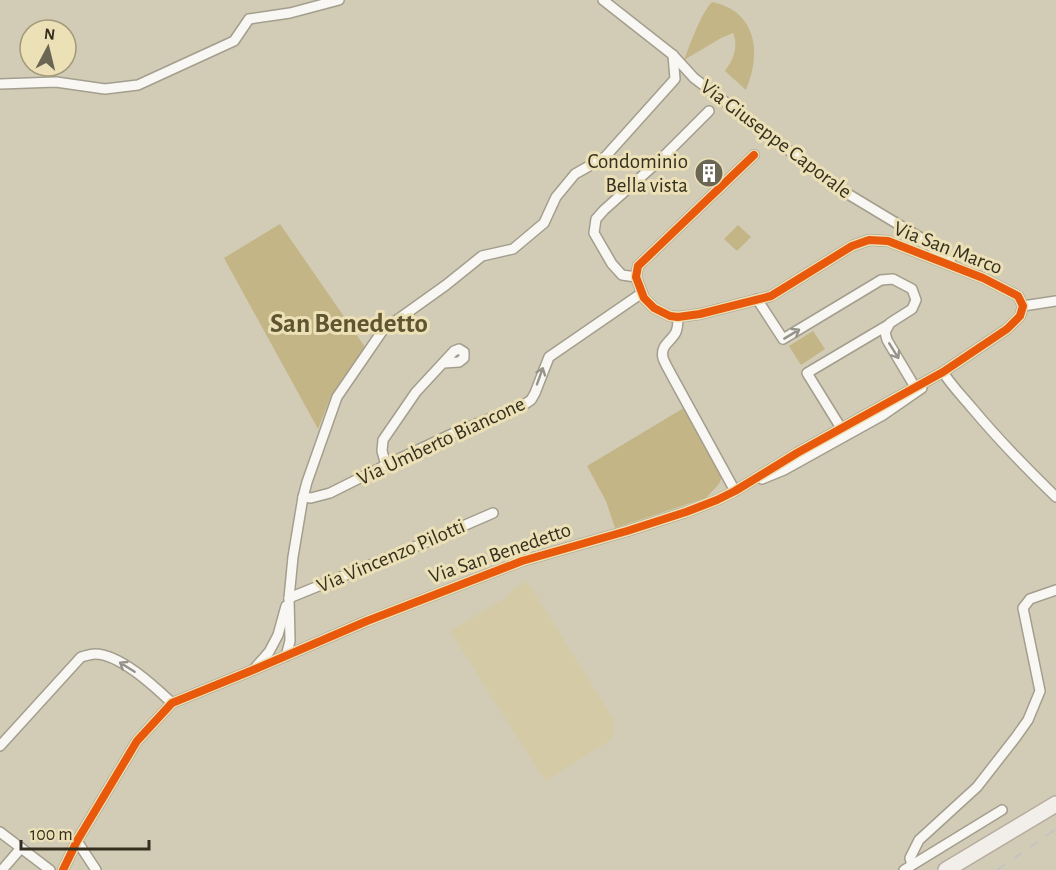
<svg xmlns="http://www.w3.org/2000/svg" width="1056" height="870" font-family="'Alegreya Sans',sans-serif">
<rect width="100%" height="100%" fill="#d2ccb6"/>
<polygon fill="#d5caa6" points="527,581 614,720 615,727 614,734 609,741 545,781 450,631 510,595 509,592"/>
<g fill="#c3b585">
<path d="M 712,2 C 757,11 762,54 746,90 L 725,71 C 733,60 739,47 733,33 L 721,38 L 684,60 C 690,45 701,13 712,2 Z"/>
<polygon points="280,224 365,347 331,396 318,429 224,258"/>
<polygon points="738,225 751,237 737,251 724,239"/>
<polygon points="813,331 825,349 801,365 789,346"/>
<polygon points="687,406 722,470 722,477 719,484 706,498 615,528 606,501 587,466"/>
</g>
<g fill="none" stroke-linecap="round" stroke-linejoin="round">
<g stroke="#a39e8d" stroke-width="12">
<g id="minor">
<polyline points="603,0 673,55 694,78 838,188 921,238 951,263"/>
<polyline points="0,84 56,82 105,89 138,85 234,41 249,19 290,13 339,0"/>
<polyline points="636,277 622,275 612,264 594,233 596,219 604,210 660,160 709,111"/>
<polyline points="757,299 783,339 881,280 893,279 912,289 916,300 912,309 890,323 885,332 887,340 915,387"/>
<polyline points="1023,306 1056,301"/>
<path d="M 678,317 C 678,323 678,327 676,332 C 671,342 660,345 663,358 C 665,364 669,370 672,376 L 735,491"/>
<path d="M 943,372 C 951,385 962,396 972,408 C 998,439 1027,469 1056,497"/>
<polyline points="841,428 807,373 888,325"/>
<polyline points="386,465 382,451 383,440 416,392 454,351 459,349 464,352 464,358 459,362 444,363"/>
<polyline points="762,479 784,470 883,415 922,388"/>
<polyline points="303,497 311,498 330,493 386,465 454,433 525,404 531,400 535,393 549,357 642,293"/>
<polyline points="289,598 417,546 493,513"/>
<polyline points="286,656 290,641 289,598 293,557 303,497 307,482 337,397 383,330 446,285 482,256 513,249 544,223 556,197 575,174 605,157 675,79 673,55"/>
<polyline points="255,668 269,652 278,635 286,606"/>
<path d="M 0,746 L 81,657 C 85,656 91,654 95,654 C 120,654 155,687 172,703"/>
<polyline points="0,832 50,870"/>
<polyline points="77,841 96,870"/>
<polyline points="912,865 910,858 919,840 977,787 1016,737 1028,720 1040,691 1023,608 1030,599 1056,590"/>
<polyline points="2,870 21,848"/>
<polyline points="63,870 77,841 137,741 172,703 253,670 367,621 522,561 627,531 686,512 717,500 735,491 797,453 943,372 1007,329 1020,316 1023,306 1018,296 983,278 888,241 869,240 852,246 771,296 700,314 678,317 670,316 654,308 644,298 636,277 638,266 754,155"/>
<polyline points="904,870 1002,810"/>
</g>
</g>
<g stroke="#b6ac9f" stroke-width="18">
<polyline id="primary" points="946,870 1056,804"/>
</g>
<use href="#minor" stroke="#f8f7f4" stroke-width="9"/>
<use href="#primary" stroke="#f2eeea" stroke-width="15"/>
<polyline stroke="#c5c4bd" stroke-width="2" stroke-dasharray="10 10" stroke-linecap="butt" points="997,870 1056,829"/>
<g stroke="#ece0b7" stroke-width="11">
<polyline id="cycleway" points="63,870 77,841 137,741 172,703 253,670 367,621 522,561 627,531 686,512 717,500 735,491 797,453 943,372 1007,329 1020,316 1023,306 1018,296 983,278 888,241 869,240 852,246 771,296 700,314 678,317 670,316 654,308 644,298 636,277 638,266 754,155"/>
</g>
<use href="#cycleway" stroke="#e8590c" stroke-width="8"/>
</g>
<defs><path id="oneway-shaft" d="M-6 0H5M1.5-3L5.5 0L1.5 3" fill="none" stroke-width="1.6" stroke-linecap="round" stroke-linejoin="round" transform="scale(1.5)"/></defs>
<g stroke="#96938a">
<use href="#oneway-shaft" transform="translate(792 334) rotate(-31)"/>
<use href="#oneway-shaft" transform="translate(894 351) rotate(58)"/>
<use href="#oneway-shaft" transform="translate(540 376) rotate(-70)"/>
<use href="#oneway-shaft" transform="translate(127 667) rotate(-148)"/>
</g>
<defs>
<g id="building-disc" transform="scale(1.5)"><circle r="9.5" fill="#6b6654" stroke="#ece0b7"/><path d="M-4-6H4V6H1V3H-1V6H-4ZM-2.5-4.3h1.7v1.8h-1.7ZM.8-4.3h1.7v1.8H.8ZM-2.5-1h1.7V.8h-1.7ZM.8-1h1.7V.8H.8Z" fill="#fff"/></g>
</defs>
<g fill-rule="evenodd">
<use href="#building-disc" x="709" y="173"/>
</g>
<g text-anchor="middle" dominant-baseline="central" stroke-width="6" stroke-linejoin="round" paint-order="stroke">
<g font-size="21" fill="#342f1f" stroke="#ece0b7">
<text transform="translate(776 139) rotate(37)">Via Giuseppe Caporale</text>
<text transform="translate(948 248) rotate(21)">Via San Marco</text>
<text transform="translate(441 441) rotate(-25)">Via Umberto Biancone</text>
<text transform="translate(500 553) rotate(-19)">Via San Benedetto</text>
<text transform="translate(391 556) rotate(-23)">Via Vincenzo Pilotti</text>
</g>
<g font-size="21" fill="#342f1f" stroke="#ece0b7" text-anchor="end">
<text x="688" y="161">Condominio<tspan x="688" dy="24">Bella vista</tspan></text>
</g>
<g font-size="27" font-weight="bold" fill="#5f5530" stroke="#ece0b7">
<text x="349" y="323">San Benedetto</text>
</g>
</g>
<g transform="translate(48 48) rotate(7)"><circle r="28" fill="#ece0b7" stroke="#a2997a" stroke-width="1.5"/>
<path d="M0-4.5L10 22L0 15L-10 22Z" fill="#6b6654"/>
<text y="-9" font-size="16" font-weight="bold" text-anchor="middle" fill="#342f1f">N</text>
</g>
<path d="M21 840v9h128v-9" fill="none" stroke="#342f1f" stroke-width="3"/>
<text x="30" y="840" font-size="18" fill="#342f1f" stroke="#ece0b7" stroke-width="4.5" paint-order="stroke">100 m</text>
</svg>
